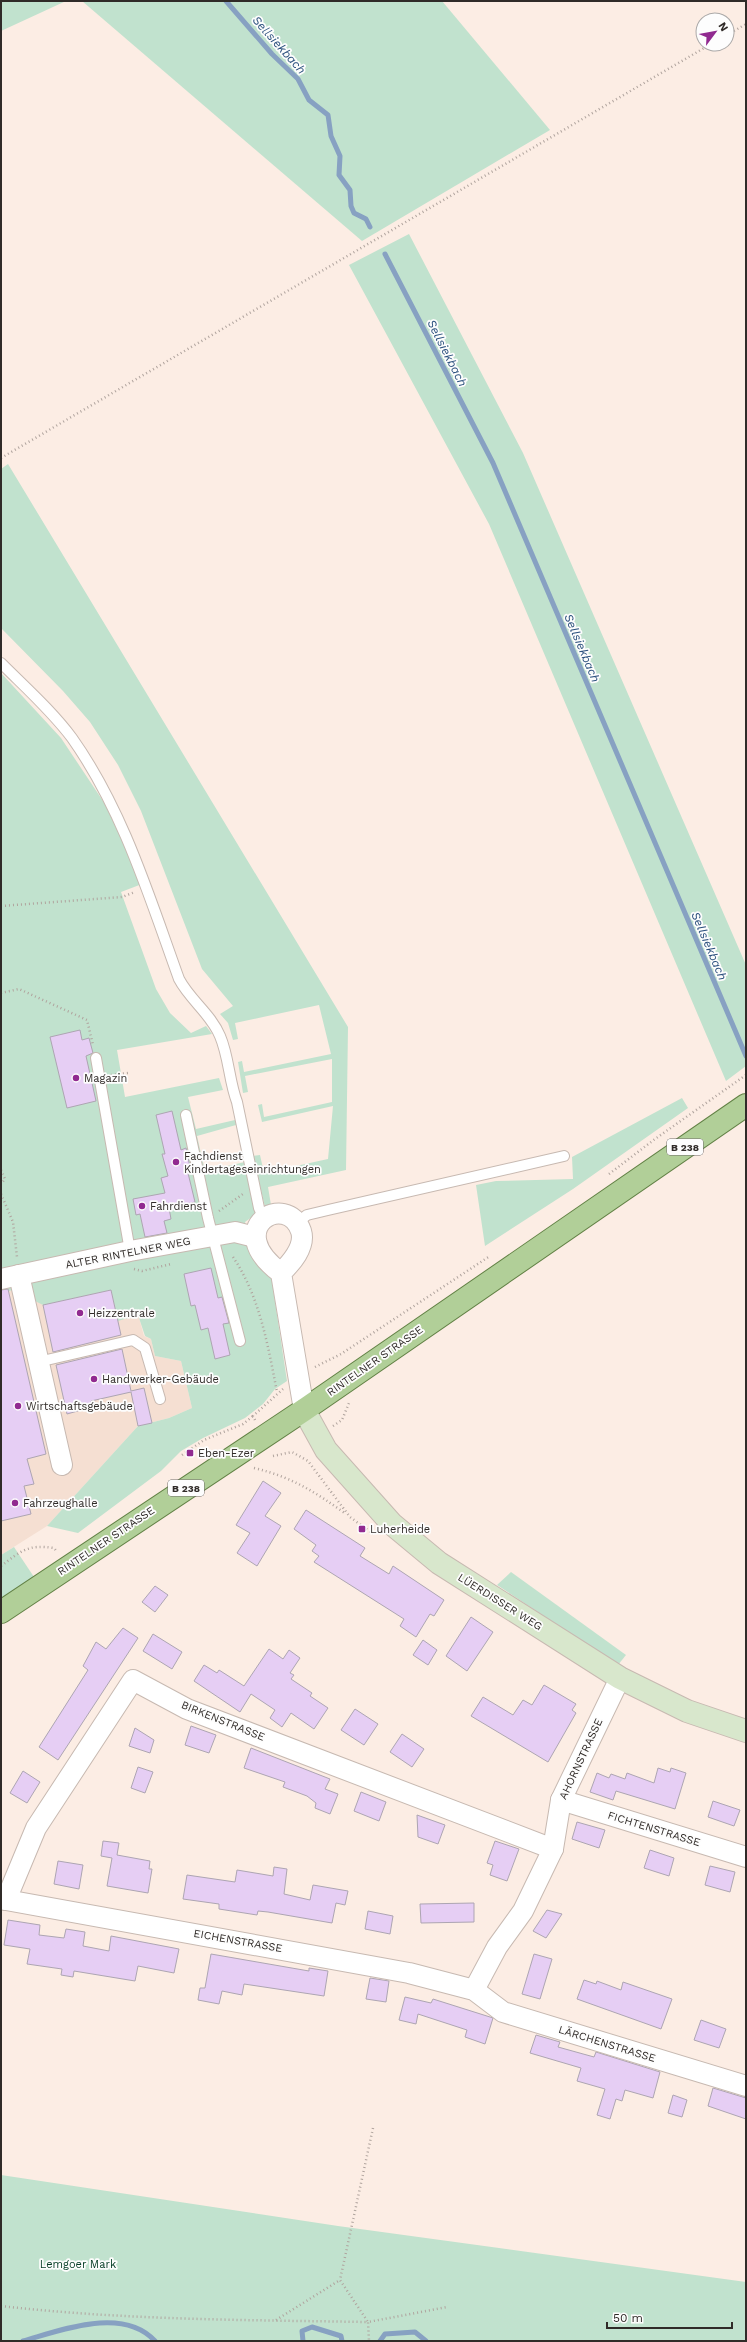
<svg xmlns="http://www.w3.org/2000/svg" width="747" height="2342" font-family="'Work Sans',sans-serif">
<rect width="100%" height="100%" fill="#fcede4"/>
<polygon fill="#f5dfd2" points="13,1290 111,1290 138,1314 144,1336 151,1339 155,1356 181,1361 192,1408 169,1418 138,1426 47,1526 1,1555 1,1293"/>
<g fill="#c1e2ce">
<polygon points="1,1 66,1 1,31"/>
<polygon points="82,1 442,1 550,130 362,241"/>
<polygon points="409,234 523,453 746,965 746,1066 726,1081 489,524 349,265"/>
<polygon points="8,464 348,1027 346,1170 268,1187 271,1205 265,1207 253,1156 260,1155 264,1173 328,1159 333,1106 262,1122 258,1105 262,1104 264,1117 332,1102 332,1059 245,1076 248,1092 243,1093 238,1062 242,1061 244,1072 331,1054 319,1005 235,1023 238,1039 233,1040 228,1023 220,1014 233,1006 202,969 141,811 118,765 90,722 63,691 1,628 1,469"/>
<polygon points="1,673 61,738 105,804 142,884 121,892 156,989 170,1013 191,1033 206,1026 212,1034 117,1050 125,1097 219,1078 223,1090 188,1097 196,1129 235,1120 236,1125 197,1136 205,1171 245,1162 256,1214 245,1222 253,1251 271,1275 287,1381 275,1389 263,1404 245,1418 203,1438 181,1451 161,1471 78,1533 47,1526 138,1426 169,1418 192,1408 181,1361 155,1356 151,1339 145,1336 138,1315 118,1321 111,1290 43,1305 13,1290 1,1293"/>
<polygon points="682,1098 688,1108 573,1189 485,1246 476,1185 496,1181 573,1179 572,1157"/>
<polygon points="14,1547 40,1586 1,1610 1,1555"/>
<polygon points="511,1572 626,1655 618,1665 497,1585"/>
<polygon points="1,2175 338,2226 746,2282 746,2341 1,2341"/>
</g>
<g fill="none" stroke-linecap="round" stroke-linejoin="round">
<g stroke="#87a1c2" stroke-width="5">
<polyline points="226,1 272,54 298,79 309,100 328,115 331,136 340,156 339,175 350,190 351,206 354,213 366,219 370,227"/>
<polyline points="385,254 493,463 746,1056"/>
<path d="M 23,2341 C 62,2330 123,2306 155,2341"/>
<polyline points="303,2341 302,2331 312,2327 341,2336 342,2341"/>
<polyline points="380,2341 385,2334 415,2332 426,2341"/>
</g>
</g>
<g fill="#e6cef4" stroke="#ada5b2">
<polygon points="80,1030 82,1040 89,1038 93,1053 86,1056 96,1101 67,1108 50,1037"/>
<polygon points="172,1111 181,1150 186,1148 191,1172 188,1173 195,1202 169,1208 171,1219 164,1221 167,1233 145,1237 140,1214 136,1215 133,1199 165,1193 161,1178 168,1176 162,1154 165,1154 156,1115"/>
<polygon points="211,1268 218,1298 222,1297 229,1323 223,1324 230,1355 215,1359 208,1328 201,1330 195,1305 191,1306 184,1274"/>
<polygon points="8,1289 46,1454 27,1459 34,1484 24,1486 31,1514 1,1521 1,1290"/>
<polygon points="111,1290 121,1335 53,1352 43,1305"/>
<polygon points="122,1349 131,1391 144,1388 152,1423 138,1426 131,1392 91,1401 92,1407 67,1414 56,1365"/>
<polygon points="263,1481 281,1493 265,1516 281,1526 257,1566 237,1553 250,1533 236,1525"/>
<polygon points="306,1510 365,1548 360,1556 389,1574 393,1566 444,1600 434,1616 430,1614 416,1637 400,1626 404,1619 314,1562 319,1556 312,1551 316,1545 294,1529"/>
<polygon points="155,1586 168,1595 155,1612 142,1602"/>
<polygon points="471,1617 493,1632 467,1671 446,1656"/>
<polygon points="123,1628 138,1638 58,1760 39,1747 88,1670 83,1666 96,1642 106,1649"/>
<polygon points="153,1634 182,1652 172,1669 143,1651"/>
<polygon points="423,1640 437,1650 428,1665 413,1655"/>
<polygon points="269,1649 283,1659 289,1650 300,1658 290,1673 294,1675 291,1679 312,1693 310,1696 328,1708 314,1729 291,1713 282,1727 270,1718 275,1710 251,1694 240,1712 194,1681 204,1665 217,1673 219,1670 244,1686"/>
<polygon points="544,1685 576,1704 572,1710 576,1713 548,1762 471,1716 483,1697 513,1715 523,1700 532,1705"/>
<polygon points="355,1709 378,1724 364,1745 341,1730"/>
<polygon points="191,1726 216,1735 209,1753 185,1745"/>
<polygon points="135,1728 154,1740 150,1753 129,1746"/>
<polygon points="402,1734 424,1749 412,1767 390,1752"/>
<polygon points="251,1748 330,1779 325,1789 338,1794 330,1814 315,1808 316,1803 307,1796 283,1787 285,1782 244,1768"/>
<polygon points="138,1767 153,1772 145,1793 131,1788"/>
<polygon points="658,1768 670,1772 671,1768 686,1773 675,1809 616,1791 613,1800 590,1792 597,1773 609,1778 611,1774 625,1779 627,1773 654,1783"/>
<polygon points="23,1771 40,1782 27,1803 10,1793"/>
<polygon points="361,1792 386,1802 379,1821 354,1811"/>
<polygon points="713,1801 740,1810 734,1826 708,1817"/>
<polygon points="417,1815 445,1825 438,1844 418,1837"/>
<polygon points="577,1822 605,1830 599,1848 572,1839"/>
<polygon points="103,1841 119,1843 117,1855 150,1861 149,1869 152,1869 148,1893 107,1886 112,1858 101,1856"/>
<polygon points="495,1841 519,1849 507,1881 490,1875 493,1865 487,1863"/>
<polygon points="650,1850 674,1858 669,1876 644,1868"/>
<polygon points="58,1861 83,1865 79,1889 54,1884"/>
<polygon points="710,1866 735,1872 730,1892 705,1885"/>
<polygon points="274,1867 287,1869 284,1894 310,1900 313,1885 348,1891 345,1905 336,1903 332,1923 268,1912 258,1911 257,1915 219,1909 219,1904 183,1899 187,1875 235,1882 237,1870 273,1876"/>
<polygon points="474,1903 474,1922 421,1923 420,1904"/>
<polygon points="547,1910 562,1914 546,1938 533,1931"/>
<polygon points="368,1911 393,1916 390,1934 365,1929"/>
<polygon points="8,1920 40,1925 39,1935 64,1938 66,1929 85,1932 83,1946 109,1951 111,1936 179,1949 174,1973 138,1966 135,1981 74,1971 73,1977 61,1975 62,1969 27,1964 30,1949 4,1945"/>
<polygon points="211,1954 309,1971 309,1968 328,1971 324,1996 244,1984 242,1995 222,1991 219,2004 198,2000 200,1988 205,1988"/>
<polygon points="534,1954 552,1959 540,1999 522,1994"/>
<polygon points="370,1978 389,1981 386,2002 366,1999"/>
<polygon points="584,1980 596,1984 597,1981 621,1990 623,1982 672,1999 661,2029 577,1999"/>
<polygon points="405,1997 431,2003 433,1999 490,2017 493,2018 485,2044 465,2037 467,2030 418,2014 416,2024 399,2020"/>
<polygon points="701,2020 726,2029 719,2048 694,2040"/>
<polygon points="536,2035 560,2042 558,2047 594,2057 596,2052 660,2072 653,2098 625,2090 622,2101 616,2099 610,2119 597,2115 605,2089 577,2081 581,2068 530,2053"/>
<polygon points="713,2088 746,2098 746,2119 708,2106"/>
<polygon points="673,2095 687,2100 682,2117 668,2113"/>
</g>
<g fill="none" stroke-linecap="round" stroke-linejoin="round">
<g stroke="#c7b9b1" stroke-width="12">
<g id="service">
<path d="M 1,663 C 25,687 52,711 72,738 C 123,810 149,896 179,979 C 190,1000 211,1014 220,1036 C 229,1057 229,1081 237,1102 L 259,1208 L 264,1219"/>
<polyline points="96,1058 130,1251"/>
<polyline points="186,1115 208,1218 240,1341"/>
<polyline points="298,1222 307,1215 328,1210 564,1156"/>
<polyline points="38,1362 133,1340 145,1348 160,1399"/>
</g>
</g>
<g stroke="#c7b9b1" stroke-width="22">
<g id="minor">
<path d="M 281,1273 C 291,1263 306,1247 301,1231 C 287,1190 220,1228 281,1273 L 304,1410"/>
<polyline points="19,1275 62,1465"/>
<polyline points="1,1279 130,1251 213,1236 235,1232 255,1237"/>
<polyline points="561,1800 746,1857"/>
<polyline points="1,1899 409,1973 474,1990 503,2012 746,2086"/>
<polyline points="6,1900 36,1828 133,1680 187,1709 553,1849"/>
<polyline points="474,1990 497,1947 523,1911 553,1849 561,1800 620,1678"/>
</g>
</g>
<g stroke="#c7b9b1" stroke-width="24">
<polyline id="secondary" points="304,1410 326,1450 392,1524 439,1563 620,1678 687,1711 746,1731"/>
</g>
<g stroke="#628145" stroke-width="24">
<polyline id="primary" points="1,1612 304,1410 746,1105"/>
</g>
<g stroke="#b0a49e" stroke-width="2.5" stroke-dasharray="1 3" stroke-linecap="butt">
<polyline points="727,35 746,24"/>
<polyline points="1,458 711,44"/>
<polyline points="1,906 122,897 135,892"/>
<polyline points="1,993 19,989 87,1020 93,1045"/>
<polyline points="111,1075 128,1073"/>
<polyline points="1,1170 5,1179 1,1184"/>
<polyline points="609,1174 655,1139 746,1075"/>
<polyline points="1,1194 13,1222 17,1257"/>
<polyline points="219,1211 243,1194"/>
<path d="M 233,1257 C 260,1297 268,1346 277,1392"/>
<polyline points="134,1269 142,1271 171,1264"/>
<polyline points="315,1367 341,1354 490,1256"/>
<polyline points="255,1420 253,1416 283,1389"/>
<polyline points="333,1426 342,1420 349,1403"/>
<polyline points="182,1455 204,1440 243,1424 253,1416"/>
<polyline points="273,1456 292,1452 308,1461 350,1517 373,1534"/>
<path d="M 254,1468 C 292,1477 315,1492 346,1514"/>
<path d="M 1,1566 C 21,1551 28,1544 54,1548 L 57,1552"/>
<polyline points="373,2128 340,2280 368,2322 447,2307"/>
<path d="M 1,2306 C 123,2320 246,2320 368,2322 L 369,2341"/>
<polyline points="276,2320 340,2280"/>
</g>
<use href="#service" stroke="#fff" stroke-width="10"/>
<use href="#minor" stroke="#fff" stroke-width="20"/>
<use href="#secondary" stroke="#d8e7cc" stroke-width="22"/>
<use href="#primary" stroke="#b1cf98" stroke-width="22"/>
</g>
<g fill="#912a90" stroke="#fdfdfd" stroke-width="1.5">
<circle cx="76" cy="1078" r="4"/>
<circle cx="176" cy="1162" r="4"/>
<circle cx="142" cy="1206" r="4"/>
<circle cx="80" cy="1313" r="4"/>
<circle cx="94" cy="1379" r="4"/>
<circle cx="18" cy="1406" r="4"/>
<rect x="186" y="1449" width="8" height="8" rx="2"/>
<circle cx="15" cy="1503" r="4"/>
<rect x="358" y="1525" width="8" height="8" rx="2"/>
</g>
<g text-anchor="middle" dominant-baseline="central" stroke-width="3.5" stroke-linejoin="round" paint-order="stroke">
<g fill="#fdfdfd" stroke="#6e6a68" stroke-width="1">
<rect x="667" y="1139" width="36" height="16" rx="3"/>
<rect x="168" y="1480" width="36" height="16" rx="3"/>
</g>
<g font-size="10" font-weight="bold" fill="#302b28">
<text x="685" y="1147">B 238</text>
<text x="186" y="1488">B 238</text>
</g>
<g font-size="11" fill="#302b28" stroke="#fdfdfd" text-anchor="start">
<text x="84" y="1078">Magazin</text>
<text x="184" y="1156">Fachdienst<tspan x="184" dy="13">Kindertageseinrichtungen</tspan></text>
<text x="150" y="1206">Fahrdienst</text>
<text x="88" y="1313">Heizzentrale</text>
<text x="102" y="1379">Handwerker-Gebäude</text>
<text x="26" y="1406">Wirtschaftsgebäude</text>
<text x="198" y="1453">Eben-Ezer</text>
<text x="23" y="1503">Fahrzeughalle</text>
<text x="370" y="1529">Luherheide</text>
</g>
<g font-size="11" fill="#302b28" stroke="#fdfdfd">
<text transform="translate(128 1253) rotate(-11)">ALTER RINTELNER WEG</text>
<text transform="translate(375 1361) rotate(-35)">RINTELNER STRASSE</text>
<text transform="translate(106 1541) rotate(-34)">RINTELNER STRASSE</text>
<text transform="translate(500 1602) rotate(32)">LÜERDISSER WEG</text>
<text transform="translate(223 1721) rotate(22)">BIRKENSTRASSE</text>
<text transform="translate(581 1759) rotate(-65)">AHORNSTRASSE</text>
<text transform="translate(654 1829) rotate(17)">FICHTENSTRASSE</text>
<text transform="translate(238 1941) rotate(10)">EICHENSTRASSE</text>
<text transform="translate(607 2044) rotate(17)">LÄRCHENSTRASSE</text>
</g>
<g font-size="11" fill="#033b23" stroke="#fdfdfd">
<text x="78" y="2264">Lemgoer Mark</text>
</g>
<g font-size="12" font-style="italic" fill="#2c517e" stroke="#fdfdfd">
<text transform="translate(279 45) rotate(48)">Sellsiekbach</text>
<text transform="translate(447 353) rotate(63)">Sellsiekbach</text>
<text transform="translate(582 648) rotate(67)">Sellsiekbach</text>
<text transform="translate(709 946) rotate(67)">Sellsiekbach</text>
</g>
</g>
<rect width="747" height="2342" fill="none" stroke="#302b28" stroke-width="4"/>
<g transform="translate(715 32) rotate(58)"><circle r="19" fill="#fdfdfd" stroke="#aba9a8"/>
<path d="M0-3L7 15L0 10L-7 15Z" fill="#912a90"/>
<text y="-6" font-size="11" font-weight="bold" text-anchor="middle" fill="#302b28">N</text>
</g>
<path d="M607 2322v6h125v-6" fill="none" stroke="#302b28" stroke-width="2"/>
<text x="613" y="2322" font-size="12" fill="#302b28" stroke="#fdfdfd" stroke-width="3" paint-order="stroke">50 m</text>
</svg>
